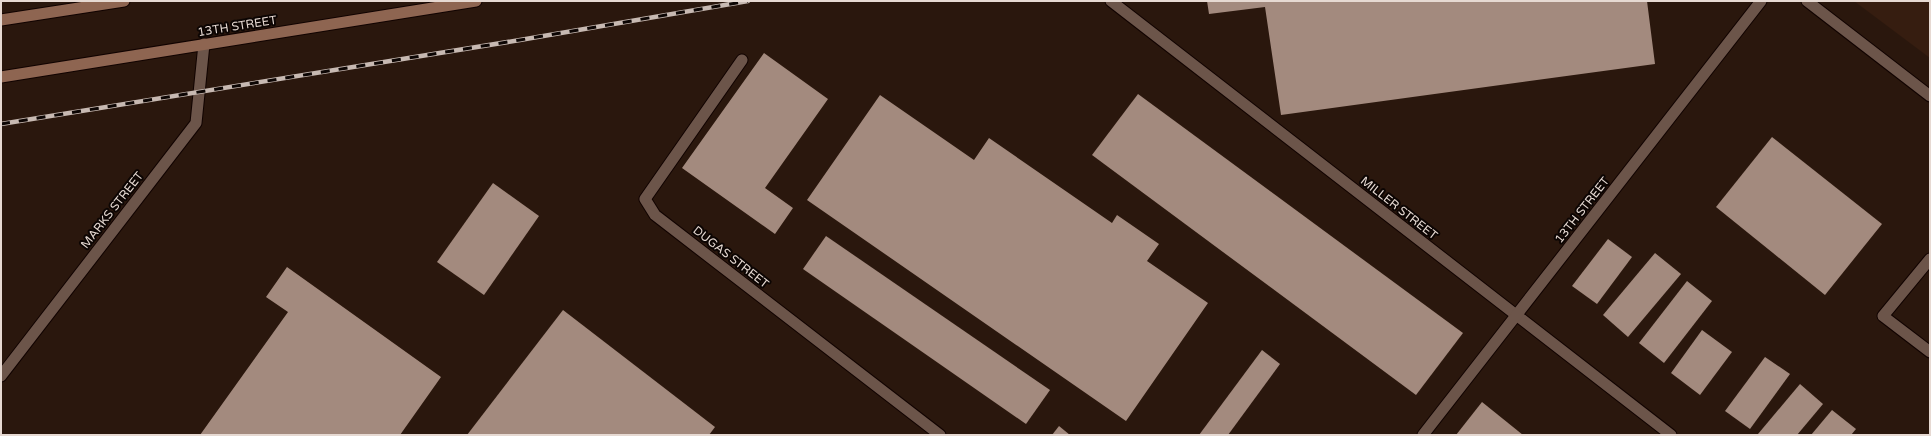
<svg xmlns="http://www.w3.org/2000/svg" width="1931" height="436" font-family="'Varela Round',sans-serif">
<rect width="100%" height="100%" fill="#2a170d"/>
<polygon fill="#361d10" points="1854,1 1930,1 1930,58"/>
<g fill="#a38a7e">
<polygon points="1207,1 1647,1 1655,64 1281,115 1265,7 1209,14"/>
<polygon points="764,53 828,99 765,188 793,208 775,234 682,168"/>
<polygon points="1138,94 1463,333 1416,395 1092,155"/>
<polygon points="880,95 974,160 989,138 1112,223 1117,215 1159,244 1147,261 1208,303 1126,421 807,200"/>
<polygon points="1772,137 1882,224 1825,295 1716,207"/>
<polygon points="493,183 539,216 484,295 437,262"/>
<polygon points="826,236 1050,390 1026,424 803,269"/>
<polygon points="1608,239 1632,257 1597,304 1572,286"/>
<polygon points="1655,253 1681,274 1628,337 1603,315"/>
<polygon points="287,267 441,377 400,435 200,435 288,312 266,297"/>
<polygon points="1687,281 1712,301 1664,363 1639,343"/>
<polygon points="563,310 715,427 709,435 467,435"/>
<polygon points="1702,330 1732,352 1700,395 1671,373"/>
<polygon points="1262,350 1280,364 1228,435 1199,435"/>
<polygon points="1765,357 1790,374 1750,429 1725,411"/>
<polygon points="1800,384 1823,404 1797,435 1759,435 1758,434"/>
<polygon points="1482,402 1523,435 1456,435"/>
<polygon points="1832,410 1856,429 1851,435 1811,435"/>
<polygon points="1059,426 1070,435 1052,435"/>
</g>
<g fill="none" stroke-linecap="round" stroke-linejoin="round">
<g stroke="#110300" stroke-width="13">
<polyline id="service" points="1930,259 1883,316 1930,352"/>
</g>
<g stroke="#110300" stroke-width="13">
<g id="minor">
<polyline points="1111,1 1671,435"/>
<polyline points="1807,1 1930,96"/>
<polyline points="742,60 645,199 655,215 940,435"/>
<polyline points="1,376 196,123 204,44"/>
<polyline points="1423,435 1761,1"/>
</g>
</g>
<g stroke="#110300" stroke-width="13">
<g id="secondary">
<polyline points="1,20 124,1"/>
<polyline points="1,77 476,1"/>
</g>
</g>
<use href="#service" stroke="#6c554a" stroke-width="11"/>
<use href="#minor" stroke="#6c554a" stroke-width="11"/>
<use href="#secondary" stroke="#8e6551" stroke-width="11"/>
<g stroke="#c7b9b2" stroke-width="4.5">
<polyline id="rail" points="1,124 520,40 748,1"/>
</g>
<use href="#rail" stroke="#0c0503" stroke-width="3" stroke-dasharray="9" stroke-linecap="butt"/>
</g>
<g text-anchor="middle" dominant-baseline="central" stroke-width="4" stroke-linejoin="round" paint-order="stroke">
<g font-size="12" fill="#e6d9d2" stroke="#0c0503">
<text transform="translate(237 26) rotate(-9)">13TH STREET</text>
<text transform="translate(1399 208) rotate(38)">MILLER STREET</text>
<text transform="translate(112 210) rotate(-52)">MARKS STREET</text>
<text transform="translate(1582 210) rotate(-52)">13TH STREET</text>
<text transform="translate(731 257) rotate(38)">DUGAS STREET</text>
</g>
</g>
<rect width="1931" height="436" fill="none" stroke="#e6d9d2" stroke-width="4"/>
</svg>
